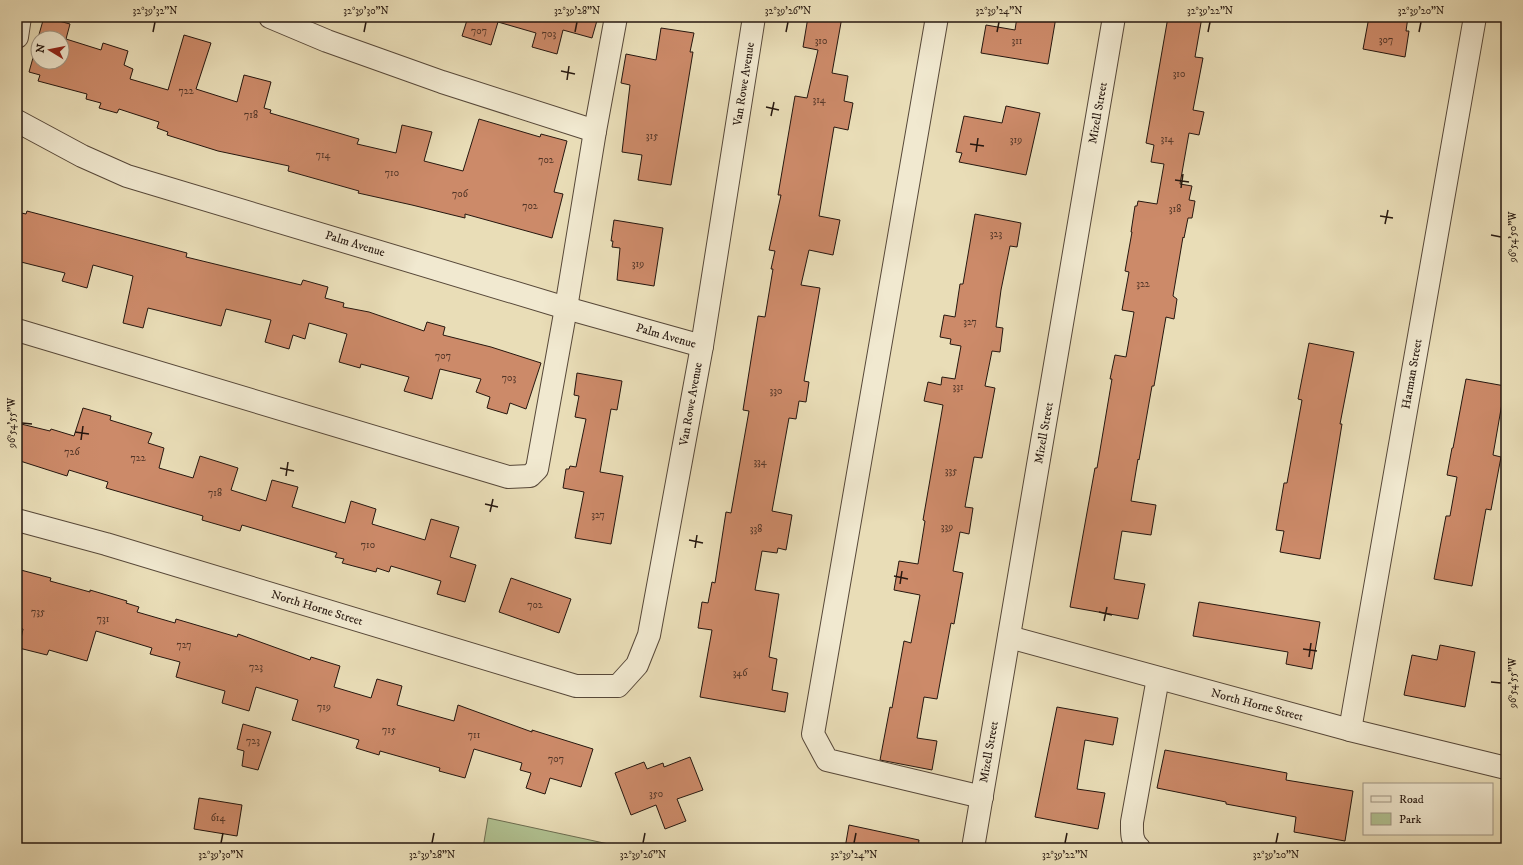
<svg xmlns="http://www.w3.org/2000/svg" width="1523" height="865" font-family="'IM FELL DW Pica',serif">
<rect width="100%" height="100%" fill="#e9ddb7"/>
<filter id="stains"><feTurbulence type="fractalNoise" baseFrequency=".005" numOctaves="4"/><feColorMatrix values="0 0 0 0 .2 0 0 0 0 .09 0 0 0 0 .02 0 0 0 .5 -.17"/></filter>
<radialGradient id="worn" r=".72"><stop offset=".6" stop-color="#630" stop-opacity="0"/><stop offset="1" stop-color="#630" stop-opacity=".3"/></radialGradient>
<polygon fill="#b1c292" stroke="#6c6c50" points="488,818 627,848 483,848"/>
<g fill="#cc8a69" stroke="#26170f">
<polygon points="44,17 70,24 66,39 101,50 103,43 128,51 124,65 133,69 130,79 168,90 184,35 211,43 196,89 237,102 244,75 271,82 264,108 271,110 270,113 359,139 357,144 396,153 402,125 432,132 424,161 463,171 479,119 540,137 541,134 567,141 554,192 563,194 552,238 465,214 465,218 412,205 358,193 359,191 288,171 289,166 218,151 167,135 168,132 157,128 159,122 119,109 117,113 99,108 101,103 86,99 87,94 38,81 40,75 29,72 38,40 38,62 62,62 62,38 38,38"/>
<polygon points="468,17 598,17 592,38 563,30 557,54 532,47 536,33 498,22 491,45 462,36"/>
<polygon points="808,17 842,17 832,73 848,76 844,101 853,103 848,130 834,127 819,216 840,220 833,255 809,250 801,285 820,288 804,381 809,382 806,402 799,401 796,419 789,418 772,511 792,515 786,550 778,548 777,553 762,551 755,590 779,594 769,657 777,659 772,690 788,693 785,712 700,697 712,630 698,628 702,602 708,603 712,582 715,583 726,512 731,513 749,411 743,410 758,316 765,317 773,269 771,269 775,251 769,250 781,195 778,195 795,96 807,98 818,50 803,47"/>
<polygon points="1017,17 1056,17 1048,64 981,53 986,25 1015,30"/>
<polygon points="1168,17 1202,17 1195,57 1203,58 1193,110 1204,112 1199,135 1189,133 1180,184 1192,186 1189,200 1195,201 1192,218 1188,218 1184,238 1183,237 1173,296 1177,299 1174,319 1166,317 1154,386 1152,386 1139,460 1138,459 1131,501 1156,505 1151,535 1122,531 1114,579 1145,584 1138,619 1070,607 1095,468 1097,468 1112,379 1110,379 1115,355 1126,357 1134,312 1122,310 1129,272 1125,271 1132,232 1131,232 1135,206 1137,206 1138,201 1157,204 1164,164 1151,162 1154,145 1146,143"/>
<polygon points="1369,17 1408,17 1406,31 1409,31 1405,57 1363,49"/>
<polygon points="661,28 694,33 690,52 693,52 671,185 638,180 642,155 622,152 630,85 621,83 626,54 656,60"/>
<polygon points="1006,106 1040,113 1026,175 959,162 962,153 956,152 964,116 1002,123"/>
<polygon points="27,211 187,253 186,257 301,285 303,280 328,287 325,298 344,303 343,307 369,312 424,331 427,322 445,327 443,335 491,347 541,363 526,409 510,403 507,414 487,408 490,397 476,392 481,379 440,369 432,399 404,391 409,377 361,364 360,368 339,362 347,334 309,323 305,339 293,335 289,349 265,342 271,320 226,309 221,326 148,308 143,328 123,323 133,276 93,265 87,288 62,281 65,273 17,261 17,212 26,214"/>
<polygon points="975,214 1021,223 1017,247 1010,246 1001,290 996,327 1003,328 1000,352 992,351 985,386 995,388 982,458 974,457 965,507 973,508 969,534 960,532 953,571 963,573 954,624 951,623 937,699 924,697 917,738 937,741 932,770 880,760 890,707 892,708 904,641 911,643 920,595 894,590 899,561 918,564 925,521 923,520 943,405 924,401 928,382 941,385 942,377 955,379 961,346 950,344 951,339 940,337 944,315 955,317 960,284 963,284"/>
<polygon points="614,220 663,228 654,286 617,280 620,248 612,247 613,241 611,241"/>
<polygon points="1309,343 1354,352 1340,424 1342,424 1320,559 1280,552 1284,531 1276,530 1284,483 1287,483 1302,400 1298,399"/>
<polygon points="577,373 622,381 617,410 611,409 600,472 623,476 611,544 575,538 584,492 563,488 566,469 569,469 570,466 576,467 586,419 575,417 579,396 574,395"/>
<polygon points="1466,379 1505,386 1493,455 1501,457 1491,510 1486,509 1472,586 1434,579 1446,516 1450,516 1457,477 1447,475 1452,448 1453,448"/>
<polygon points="83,408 111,416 110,420 152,433 148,443 164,448 159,468 193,478 200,456 238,468 231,490 266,501 272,480 298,487 292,507 345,523 351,501 376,509 372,524 425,540 431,519 459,527 450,557 476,565 465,602 437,594 441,581 391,566 389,572 377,568 376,572 342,563 344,559 335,557 337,553 242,525 240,531 202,520 203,516 106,488 108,482 69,470 67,476 17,460 17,423 50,431 51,429 74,436"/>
<polygon points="17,569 51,578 50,581 90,592 90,590 127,601 126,603 139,607 137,612 175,623 176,619 237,637 238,634 310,660 311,657 340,666 334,687 371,698 377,679 402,686 397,705 454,721 458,705 532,732 532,730 593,749 581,787 550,778 545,794 526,788 531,773 520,770 522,763 474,749 465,778 439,771 440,768 380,751 379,755 356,748 359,740 292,720 298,700 256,687 249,711 222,703 225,691 176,677 180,662 150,654 152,648 96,631 87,661 49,650 47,655 19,648 23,629 17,627"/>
<polygon points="511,578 571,599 559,633 499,612"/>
<polygon points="1199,602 1320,622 1312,669 1286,664 1288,652 1193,636"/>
<polygon points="1440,645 1475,652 1465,707 1404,695 1412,655 1437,660"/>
<polygon points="1057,707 1118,718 1113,745 1085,740 1077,789 1105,793 1098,829 1035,817"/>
<polygon points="243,724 271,732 258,770 242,766 244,751 237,749"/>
<polygon points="1165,750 1287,773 1286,780 1353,791 1345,841 1294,832 1296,817 1226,804 1226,802 1157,788"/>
<polygon points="690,757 703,790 677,799 686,821 665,829 656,805 631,815 615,773 644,762 647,769 663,763 664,767"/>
<polygon points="199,798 242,805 237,836 194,829"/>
<polygon points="849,825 919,840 918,848 845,848"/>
</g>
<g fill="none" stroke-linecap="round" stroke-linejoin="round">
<g stroke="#574839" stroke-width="24">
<g id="minor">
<polyline points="270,17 327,41 442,82 595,131"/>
<polyline points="937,17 813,734 827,760 982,797"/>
<polyline points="17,37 20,17"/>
<polyline points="17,121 82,156 127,176 566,308 702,346"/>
<polyline points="17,330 508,477 530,476 537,469 566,308 595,131 616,17"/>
<polyline points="17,520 106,544 576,686 618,686 637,665 649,635 702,346 754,17"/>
<polyline points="1009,637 1350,730 1506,768"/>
<polyline points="1350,730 1475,17"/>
<polyline points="973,848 1114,17"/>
<path d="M 1139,848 C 1131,841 1132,832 1132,822 L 1158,678"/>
</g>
</g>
<use href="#minor" stroke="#f1e9d0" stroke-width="22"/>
</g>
<path fill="none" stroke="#26170f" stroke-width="1.5" d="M 153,32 L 155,22M 364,32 L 366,22M 575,32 L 577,22M 786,32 L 788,22M 997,32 L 999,22M 1208,32 L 1210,22M 1419,32 L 1421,22M 561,71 L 575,74M 567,80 L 569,66M 766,107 L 779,110M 771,116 L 774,102M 970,144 L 984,146M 976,152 L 978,138M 1175,180 L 1189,182M 1181,188 L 1183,174M 1380,216 L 1393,218M 1385,224 L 1388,210M 1491,235 L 1501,237M 22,423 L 32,424M 75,432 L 89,434M 81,440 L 83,426M 280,468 L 294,471M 286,476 L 288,462M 485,504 L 498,507M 490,512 L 493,499M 689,540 L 703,543M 695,548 L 697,535M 894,576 L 908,579M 900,584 L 902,571M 1099,612 L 1112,615M 1104,621 L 1107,607M 1303,649 L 1317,651M 1309,657 L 1311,643M 1491,682 L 1501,683M 221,843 L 223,833M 432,843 L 434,833M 643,843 L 645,833M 854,843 L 856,833M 1065,843 L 1067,833M 1276,843 L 1278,833"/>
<g text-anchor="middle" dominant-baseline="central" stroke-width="4" stroke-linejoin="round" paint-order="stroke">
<g font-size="10" fill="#503426">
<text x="479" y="31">707</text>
<text x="549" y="34">703</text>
<text x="1386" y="40">307</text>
<text x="821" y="41">310</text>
<text x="1017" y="41">311</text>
<text x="1179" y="74">310</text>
<text x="186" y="91">722</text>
<text x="819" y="100">314</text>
<text x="251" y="115">718</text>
<text x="652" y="136">315</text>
<text x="1167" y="139">314</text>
<text x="1016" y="140">319</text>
<text x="323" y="155">714</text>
<text x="546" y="160">702</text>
<text x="392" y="173">710</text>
<text x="460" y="194">706</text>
<text x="530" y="206">702</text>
<text x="1175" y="209">318</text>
<text x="996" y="234">323</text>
<text x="638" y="264">319</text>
<text x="1143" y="284">322</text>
<text x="970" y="322">327</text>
<text x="443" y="356">707</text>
<text x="509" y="378">703</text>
<text x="958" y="387">331</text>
<text x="776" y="391">330</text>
<text x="72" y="452">726</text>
<text x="138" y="458">722</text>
<text x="760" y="462">334</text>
<text x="951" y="471">335</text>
<text x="215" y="493">718</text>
<text x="598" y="515">327</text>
<text x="947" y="527">339</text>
<text x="756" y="529">338</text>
<text x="368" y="545">710</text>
<text x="535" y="605">702</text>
<text x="38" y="612">735</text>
<text x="103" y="619">731</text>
<text x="184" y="645">727</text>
<text x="256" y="667">723</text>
<text x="740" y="673">346</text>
<text x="324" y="707">719</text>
<text x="389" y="730">715</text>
<text x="474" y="735">711</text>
<text x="253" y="741">723</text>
<text x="556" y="759">707</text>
<text x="656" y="794">350</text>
<text x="218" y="818">614</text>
</g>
<g font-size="12" fill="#26170f" stroke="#f1e9d0">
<text transform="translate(744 84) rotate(-81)">Van Rowe Avenue</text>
<text transform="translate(1098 113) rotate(-80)">Mizell Street</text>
<text transform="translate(355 244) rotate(17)">Palm Avenue</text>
<text transform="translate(666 336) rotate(16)">Palm Avenue</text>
<text transform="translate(1412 374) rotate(-80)">Harman Street</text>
<text transform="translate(691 404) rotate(-80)">Van Rowe Avenue</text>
<text transform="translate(1044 433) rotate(-80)">Mizell Street</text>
<text transform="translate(317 608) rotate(17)">North Horne Street</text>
<text transform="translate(1257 705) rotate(15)">North Horne Street</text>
<text transform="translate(989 752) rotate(-80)">Mizell Street</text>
</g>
</g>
<rect width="1523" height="865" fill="none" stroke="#e9ddb7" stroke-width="44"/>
<rect x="1363" y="783" width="130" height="52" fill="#f1e9d0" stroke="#a09583"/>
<rect x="1371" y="796" width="20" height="6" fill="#f1e9d0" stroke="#a09583"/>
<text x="1399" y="803" font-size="12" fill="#26170f">Road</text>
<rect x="1371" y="813" width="20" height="12" fill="#b1c292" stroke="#a09583"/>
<text x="1399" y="823" font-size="12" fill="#26170f">Park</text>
<g transform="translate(50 50) rotate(280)"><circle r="19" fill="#f1e9d0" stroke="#a09583"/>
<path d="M0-3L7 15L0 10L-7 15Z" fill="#8f2418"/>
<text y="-6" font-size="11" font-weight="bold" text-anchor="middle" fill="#26170f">N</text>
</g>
<rect x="22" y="22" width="1479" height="821" fill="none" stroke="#26170f" stroke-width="1.5"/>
<g font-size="10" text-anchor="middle" fill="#26170f">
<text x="155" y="14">32°39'32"N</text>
<text x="366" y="14">32°39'30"N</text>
<text x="577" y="14">32°39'28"N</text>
<text x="788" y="14">32°39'26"N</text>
<text x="999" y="14">32°39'24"N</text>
<text x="1210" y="14">32°39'22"N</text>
<text x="1421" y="14">32°39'20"N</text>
<text transform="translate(1512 237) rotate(-90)" y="4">96°54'50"W</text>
<text transform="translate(11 423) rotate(-90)" y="4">96°54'55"W</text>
<text transform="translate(1512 683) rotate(-90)" y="4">96°54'55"W</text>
<text x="221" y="858">32°39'30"N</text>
<text x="432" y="858">32°39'28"N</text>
<text x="643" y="858">32°39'26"N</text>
<text x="854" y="858">32°39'24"N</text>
<text x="1065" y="858">32°39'22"N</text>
<text x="1276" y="858">32°39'20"N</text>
</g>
<rect width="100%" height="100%" filter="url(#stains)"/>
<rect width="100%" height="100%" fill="url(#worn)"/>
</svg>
